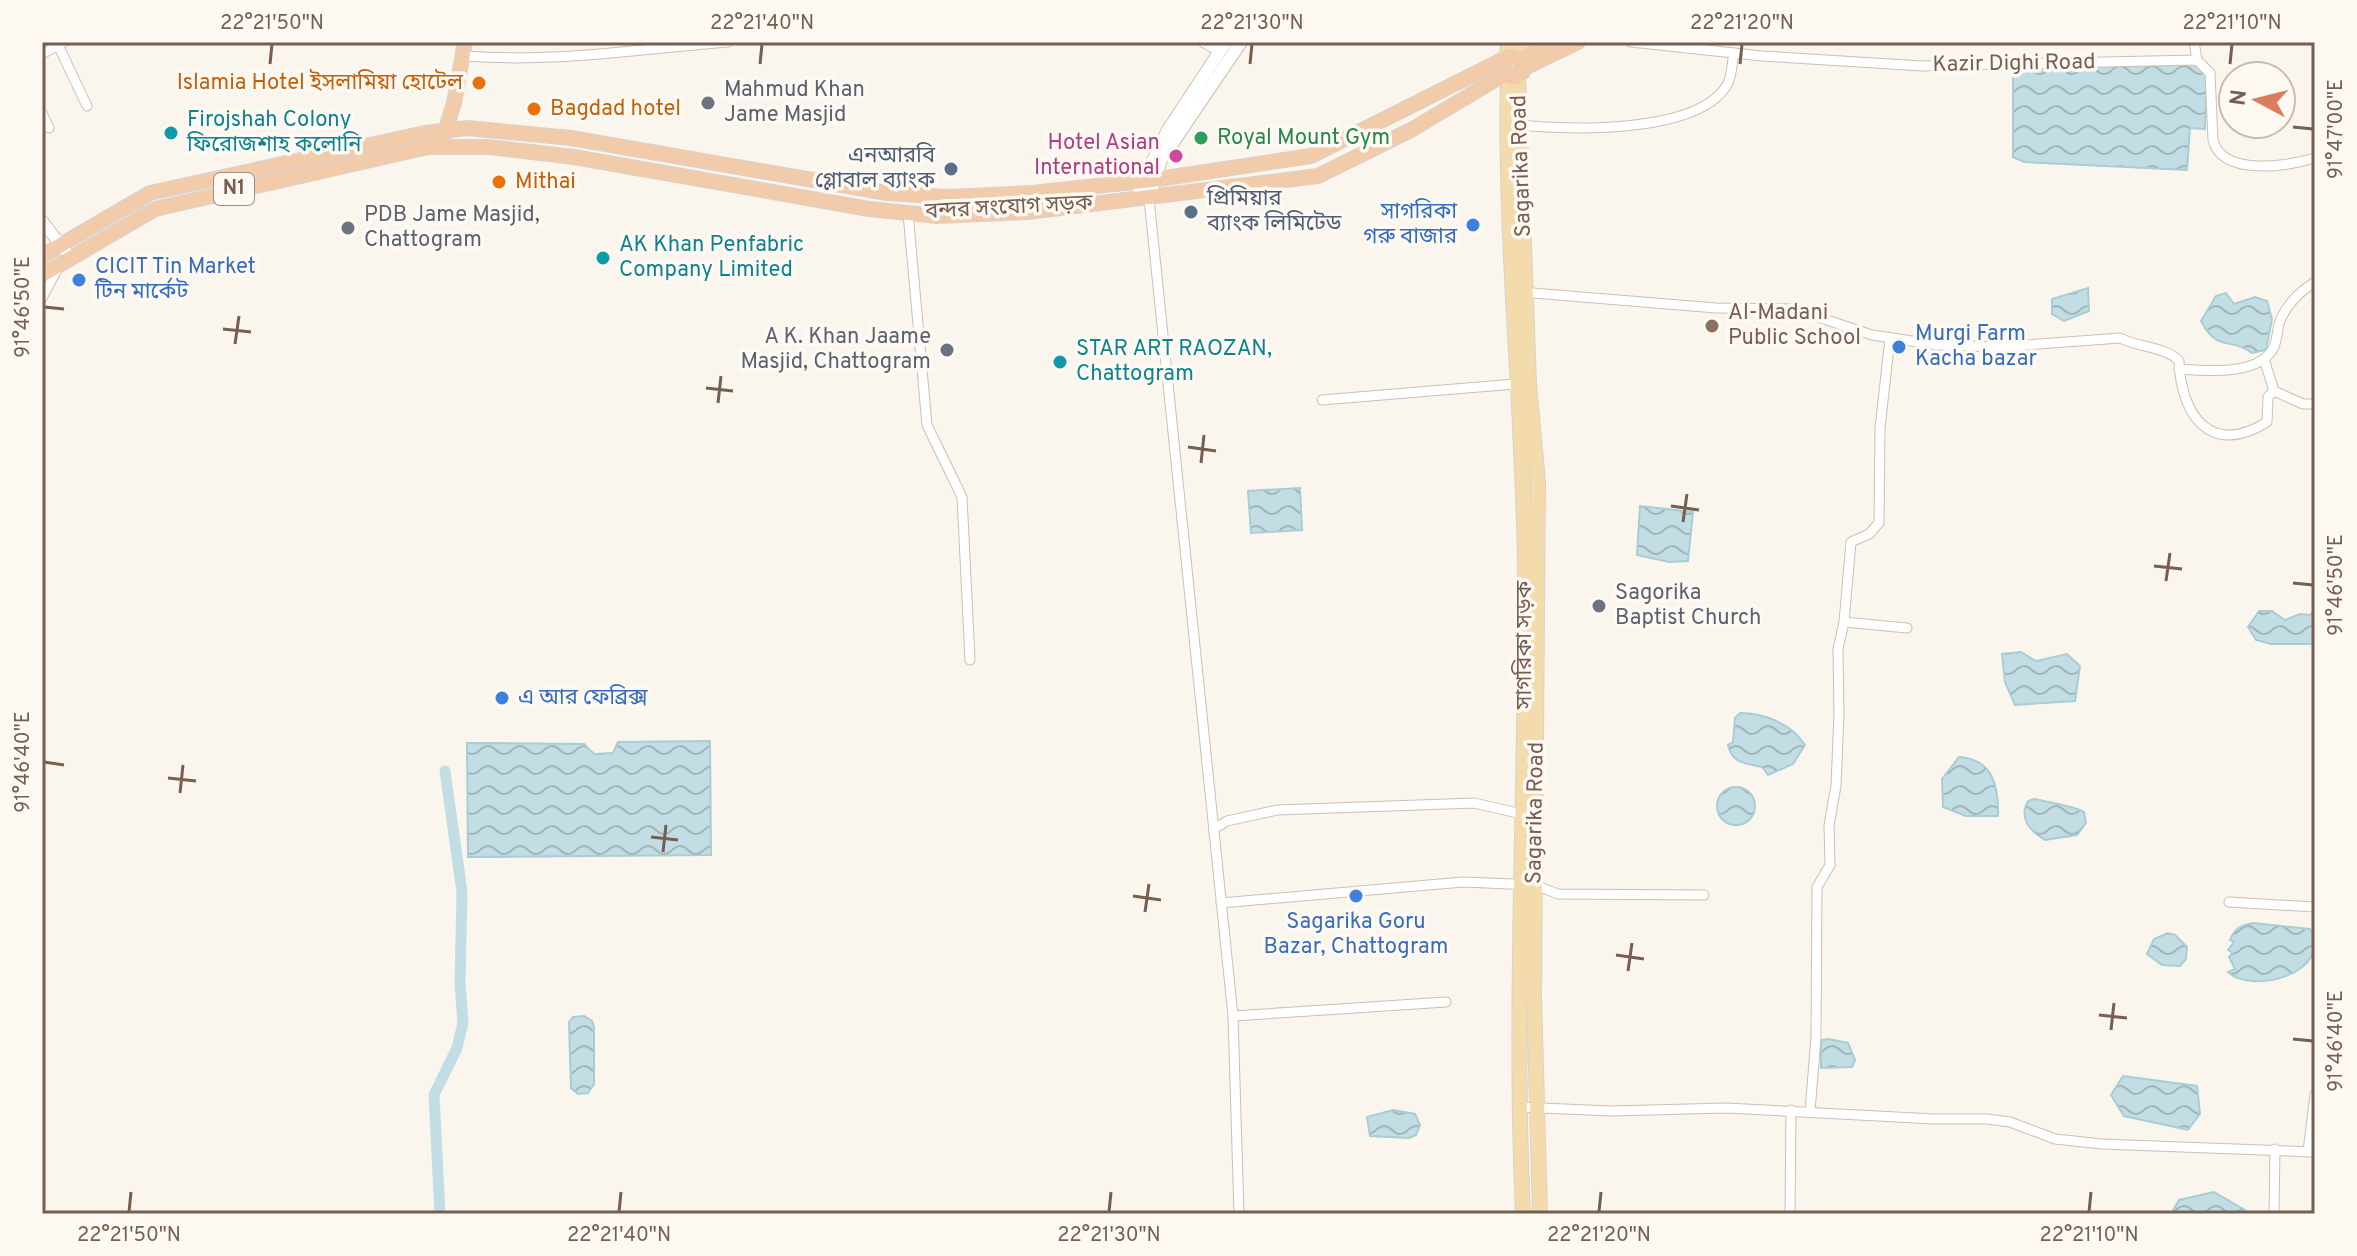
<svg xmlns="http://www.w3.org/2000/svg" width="2357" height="1256" font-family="Overpass,'Noto Sans Bengali',sans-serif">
<defs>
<pattern id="water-waves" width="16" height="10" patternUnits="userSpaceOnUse" patternTransform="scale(2)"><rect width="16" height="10" fill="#c2dee4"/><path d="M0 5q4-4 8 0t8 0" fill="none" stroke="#a2b7bb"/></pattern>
</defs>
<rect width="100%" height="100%" fill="#fbf6ed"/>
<g fill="url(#water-waves)" stroke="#a9cdd5" stroke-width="2">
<polygon points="2197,63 2207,75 2205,129 2190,128 2187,170 2024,162 2013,157 2013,68"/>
<polygon points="2088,288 2089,311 2064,321 2052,314 2052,299"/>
<path d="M 2226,293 L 2234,304 L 2255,297 L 2267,301 L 2272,319 L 2266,350 L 2252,353 C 2229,336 2218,353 2201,321 L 2216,296 Z"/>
<polygon points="1300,488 1302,530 1251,533 1248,491"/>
<polygon points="1640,506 1693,512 1688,561 1669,562 1637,555"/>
<polygon points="2315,610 2315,644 2271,644 2256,640 2248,627 2259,611 2272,611 2285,620 2300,614 2310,615"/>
<polygon points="2021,652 2036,661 2067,654 2080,666 2075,701 2015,705 2005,682 2002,654"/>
<path d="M 1740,713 C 1764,713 1792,724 1805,745 L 1793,764 L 1768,775 L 1762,767 C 1746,763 1732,764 1728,745 L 1733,742 L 1735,718 Z"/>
<polygon points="710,741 711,855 468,857 467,743 584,744 594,754 613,753 618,742"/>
<path d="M 1959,757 C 1993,759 1999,787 1998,816 L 1966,816 L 1943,807 L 1942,779 Z"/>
<circle cx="1736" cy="806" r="19"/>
<path d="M 2034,799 C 2044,801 2077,807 2084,812 L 2086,823 L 2077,835 L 2045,840 C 2030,831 2018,819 2028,801 Z"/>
<path d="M 2253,923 L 2310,929 C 2334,973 2252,995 2228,972 L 2235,969 L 2229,957 L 2233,953 L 2228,950 L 2234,942 L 2230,940 C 2234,928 2242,925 2253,923 Z"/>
<polygon points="2168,933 2175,935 2187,947 2186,959 2180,966 2162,965 2147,954 2154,939"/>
<polygon points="584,1016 592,1021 594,1027 594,1084 588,1093 578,1094 571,1088 569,1022 573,1017"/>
<polygon points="1828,1039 1848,1043 1855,1060 1852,1067 1821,1068 1821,1040"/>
<polygon points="2123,1076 2197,1086 2200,1114 2188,1130 2124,1116 2111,1095"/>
<polygon points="1393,1110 1415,1114 1420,1125 1416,1135 1409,1138 1370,1136 1367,1117"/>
<polygon points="2214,1192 2245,1210 2245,1214 2171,1214 2179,1200"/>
</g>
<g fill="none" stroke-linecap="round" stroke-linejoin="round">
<polyline stroke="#c2dee4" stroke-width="11" points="440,1214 434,1095 457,1048 463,1023 460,983 462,892 445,771"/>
<g stroke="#cdbfb2" stroke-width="11">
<g id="minor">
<polyline points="1203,42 1220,52"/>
<path d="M 1631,42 L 1762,56 L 1922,66 L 2197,60 L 2210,73 L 2213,140 C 2222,177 2288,166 2315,158"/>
<polyline points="2194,42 2197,60"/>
<polyline points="58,45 87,106"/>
<polyline points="42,54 64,42"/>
<path d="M 464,56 C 551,63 641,49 728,42"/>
<polyline points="42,113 49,128"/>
<path d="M 1518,125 C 1566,130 1701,135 1728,83 C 1732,75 1732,62 1734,53"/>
<polyline points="1149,199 1233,1016 1239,1214"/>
<polyline points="908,213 927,425 962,497 970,660"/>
<path d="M 1522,292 L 1716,308 L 1794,309 L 1872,335 L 1938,345 L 1999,347 L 2120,338 C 2137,347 2167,347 2179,361 C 2181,416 2211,457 2267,422 L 2268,397 L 2274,391 L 2264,359"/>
<polyline points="42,298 58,268"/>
<polyline points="1890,338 1880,428 1879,523 1869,534 1851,542 1844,622 1907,628"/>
<path d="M 2179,369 C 2206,371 2257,376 2273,349 C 2277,342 2277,332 2279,324 C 2284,307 2300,291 2315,282"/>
<polyline points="2274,391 2303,404 2315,404"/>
<polyline points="1322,400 1515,384"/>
<polyline points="1214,829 1227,821 1277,810 1474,803 1522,814"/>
<polyline points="2229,902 2315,907"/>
<polyline points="1221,903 1463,882 1535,885 1558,894 1704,895"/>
<polyline points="1233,1016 1446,1002"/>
<polyline points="1518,1107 1611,1111 1726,1108 1934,1119 1987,1119 2010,1122 2055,1139 2102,1144 2315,1152"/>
<polyline points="1810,1111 1816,1037 1817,887 1830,865 1829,825 1836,786 1839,714 1838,649 1844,622"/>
<polyline points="2308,1152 2315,1094"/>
<polyline points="1790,1214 1791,1110"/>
<polyline points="2274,1214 2275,1149"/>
</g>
</g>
<g stroke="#cdbfb2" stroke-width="13">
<polyline id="tertiary" points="42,221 71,258"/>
</g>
<g stroke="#d0c0b0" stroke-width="14">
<g id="secondary">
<polyline points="1139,189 1168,130 1226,42"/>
<polyline points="1149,199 1161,160 1241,42"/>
</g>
</g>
<g stroke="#d9d2ce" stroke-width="16">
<g id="primary">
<polyline points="1517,57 1519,42"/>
<polyline points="1507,58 1508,42"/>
<path d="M 1508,76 C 1504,240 1523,403 1525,566 C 1527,782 1513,998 1523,1214"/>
<polyline points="1518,77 1529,384 1538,482 1534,996 1540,1214"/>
</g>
</g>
<g stroke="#d9d2ce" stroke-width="16">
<g id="trunk">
<polyline points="1520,59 1555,42"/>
<polyline points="1524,68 1578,42"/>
<polyline points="443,138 454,103 465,42"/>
<polyline points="42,256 150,193 425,133 467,128 571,138 887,193 947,197 1032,193 1152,180 1311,156 1510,56 1520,59 1523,72 1515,78 1508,76 1503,63"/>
<polyline points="42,275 155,209 428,147 489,147 574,157 869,209 937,216 1028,212 1318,176 1411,130 1505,74"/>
</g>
</g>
<use href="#minor" stroke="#fff" stroke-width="9"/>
<use href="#tertiary" stroke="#fff" stroke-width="11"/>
<use href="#secondary" stroke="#fff" stroke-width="12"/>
<use href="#primary" stroke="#f4dbab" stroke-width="14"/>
<use href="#trunk" stroke="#f2ccaa" stroke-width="14"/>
</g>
<path fill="none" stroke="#765f50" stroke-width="3" d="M 270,64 L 272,44M 760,64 L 762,44M 1250,64 L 1252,44M 1740,64 L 1742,44M 2230,64 L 2232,44M 2293,127 L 2313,129M 44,307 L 64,309M 223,329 L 251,332M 235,344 L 239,316M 706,388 L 733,391M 718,403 L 721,376M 1188,447 L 1216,451M 1201,463 L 1204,435M 1671,506 L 1699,510M 1683,522 L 1687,494M 2154,566 L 2182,569M 2166,581 L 2170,553M 2293,583 L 2313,585M 44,762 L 64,765M 168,778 L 196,781M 180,793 L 183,765M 651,837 L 678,840M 663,852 L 666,825M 1133,896 L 1161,900M 1145,912 L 1149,884M 1616,955 L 1644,959M 1628,971 L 1632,943M 2099,1015 L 2127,1018M 2111,1030 L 2114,1003M 2293,1039 L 2313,1041M 129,1212 L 131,1192M 619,1212 L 621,1192M 1109,1212 L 1111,1192M 1599,1212 L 1601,1192M 2089,1212 L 2091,1192"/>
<g fill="#e8710a" stroke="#fefaf3" stroke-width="3">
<circle cx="479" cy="83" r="8"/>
<circle cx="534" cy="109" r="8"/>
<circle cx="499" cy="182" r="8"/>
</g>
<g fill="#6b7280" stroke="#fefaf3" stroke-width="3">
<circle cx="708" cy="103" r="8"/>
<circle cx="348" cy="228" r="8"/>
<circle cx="947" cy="350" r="8"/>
<circle cx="1599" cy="606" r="8"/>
</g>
<g fill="#0f9aa8" stroke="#fefaf3" stroke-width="3">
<circle cx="171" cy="133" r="8"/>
<circle cx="603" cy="258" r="8"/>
<circle cx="1060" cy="362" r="8"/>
</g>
<circle fill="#2e9e5b" stroke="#fefaf3" stroke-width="3" cx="1201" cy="138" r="8"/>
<circle fill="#d1479c" stroke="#fefaf3" stroke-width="3" cx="1176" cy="156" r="8"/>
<g fill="#5c6f8a" stroke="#fefaf3" stroke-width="3">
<circle cx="951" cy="169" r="8"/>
<circle cx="1191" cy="212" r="8"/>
</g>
<g fill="#3f7fe0" stroke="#fefaf3" stroke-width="3">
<circle cx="1473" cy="225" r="8"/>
<circle cx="79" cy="280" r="8"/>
<circle cx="1899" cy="347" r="8"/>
<circle cx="502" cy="698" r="8"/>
<circle cx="1356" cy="896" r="8"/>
</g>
<circle fill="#8d6e63" stroke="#fefaf3" stroke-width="3" cx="1712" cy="326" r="8"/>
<g text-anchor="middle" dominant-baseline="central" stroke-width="7" stroke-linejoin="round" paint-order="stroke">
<rect fill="#fefaf3" stroke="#9f8e81" stroke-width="2" x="214" y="173" width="40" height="32" rx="6"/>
<g font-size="20" font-weight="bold" fill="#765f50">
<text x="234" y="189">N1</text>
</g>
<g font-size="22" fill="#765f50" stroke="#fefaf3">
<text transform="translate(2014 64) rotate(-1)">Kazir Dighi Road</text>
<text transform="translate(1522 166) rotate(-92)">Sagarika Road</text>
<text transform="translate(1009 208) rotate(-3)">বন্দর সংযোগ সড়ক</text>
<text transform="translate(1525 645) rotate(-90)">সাগরিকা সড়ক</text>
<text transform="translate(1536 813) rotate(-89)">Sagarika Road</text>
</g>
<g font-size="22" fill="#c56008" stroke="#fefaf3" text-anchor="start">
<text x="463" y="83" text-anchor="end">Islamia Hotel ইসলামিয়া হোটেল</text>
<text x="550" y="109">Bagdad hotel</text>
<text x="515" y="182">Mithai</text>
</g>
<g font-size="22" fill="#5b616d" stroke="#fefaf3" text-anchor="start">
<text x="724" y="90">Mahmud Khan<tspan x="724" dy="25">Jame Masjid</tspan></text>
<text x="364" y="215">PDB Jame Masjid,<tspan x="364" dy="25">Chattogram</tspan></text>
<text x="931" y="337" text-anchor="end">A K. Khan Jaame<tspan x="931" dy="25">Masjid, Chattogram</tspan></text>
<text x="1615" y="593">Sagorika<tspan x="1615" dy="25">Baptist Church</tspan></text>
</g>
<g font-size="22" fill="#0d838f" stroke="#fefaf3" text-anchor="start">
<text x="187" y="120">Firojshah Colony<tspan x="187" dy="25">ফিরোজশাহ কলোনি</tspan></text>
<text x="619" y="245">AK Khan Penfabric<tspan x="619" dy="25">Company Limited</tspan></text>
<text x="1076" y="349">STAR ART RAOZAN,<tspan x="1076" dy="25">Chattogram</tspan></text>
</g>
<g font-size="22" fill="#27864d" stroke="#fefaf3" text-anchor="start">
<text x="1217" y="138">Royal Mount Gym</text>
</g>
<g font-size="22" fill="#b23c85" stroke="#fefaf3" text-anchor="end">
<text x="1160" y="143">Hotel Asian<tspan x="1160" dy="25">International</tspan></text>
</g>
<g font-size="22" fill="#4e5e75" stroke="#fefaf3" text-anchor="end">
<text x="935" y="156">এনআরবি<tspan x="935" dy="25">গ্লোবাল ব্যাংক</tspan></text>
<text x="1207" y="199" text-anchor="start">প্রিমিয়ার<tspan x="1207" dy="25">ব্যাংক লিমিটেড</tspan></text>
</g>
<g font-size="22" fill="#366cbe" stroke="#fefaf3" text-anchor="start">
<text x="1457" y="212" text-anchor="end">সাগরিকা<tspan x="1457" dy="25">গরু বাজার</tspan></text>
<text x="95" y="267">CICIT Tin Market<tspan x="95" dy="25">টিন মার্কেট</tspan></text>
<text x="1915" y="334">Murgi Farm<tspan x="1915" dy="25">Kacha bazar</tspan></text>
<text x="518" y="698">এ আর ফেব্রিক্স</text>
<text x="1356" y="922" text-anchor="middle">Sagarika Goru<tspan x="1356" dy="25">Bazar, Chattogram</tspan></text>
</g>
<g font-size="22" fill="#785e54" stroke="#fefaf3" text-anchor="start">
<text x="1728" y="313">Al-Madani<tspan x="1728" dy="25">Public School</tspan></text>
</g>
</g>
<rect width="2357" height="1256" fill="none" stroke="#fefaf3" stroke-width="88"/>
<g transform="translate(2257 100) rotate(277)"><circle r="38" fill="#fefaf3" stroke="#c8bcb2" stroke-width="2"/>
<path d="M0-6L14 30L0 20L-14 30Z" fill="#da7d5d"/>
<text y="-12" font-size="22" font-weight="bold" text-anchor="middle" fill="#765f50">N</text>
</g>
<rect x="44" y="44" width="2269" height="1168" fill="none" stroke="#765f50" stroke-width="3"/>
<g font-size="20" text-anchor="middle" fill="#765f50">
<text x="272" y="29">22°21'50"N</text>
<text x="762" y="29">22°21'40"N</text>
<text x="1252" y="29">22°21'30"N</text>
<text x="1742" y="29">22°21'20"N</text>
<text x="2232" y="29">22°21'10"N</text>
<text transform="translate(2335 129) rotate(-90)" y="7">91°47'00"E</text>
<text transform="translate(22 307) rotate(-90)" y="7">91°46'50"E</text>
<text transform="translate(2335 585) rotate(-90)" y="7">91°46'50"E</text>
<text transform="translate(22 762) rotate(-90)" y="7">91°46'40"E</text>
<text transform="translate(2335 1041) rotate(-90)" y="7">91°46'40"E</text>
<text x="129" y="1241">22°21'50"N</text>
<text x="619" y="1241">22°21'40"N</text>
<text x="1109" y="1241">22°21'30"N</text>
<text x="1599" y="1241">22°21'20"N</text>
<text x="2089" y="1241">22°21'10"N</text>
</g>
</svg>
